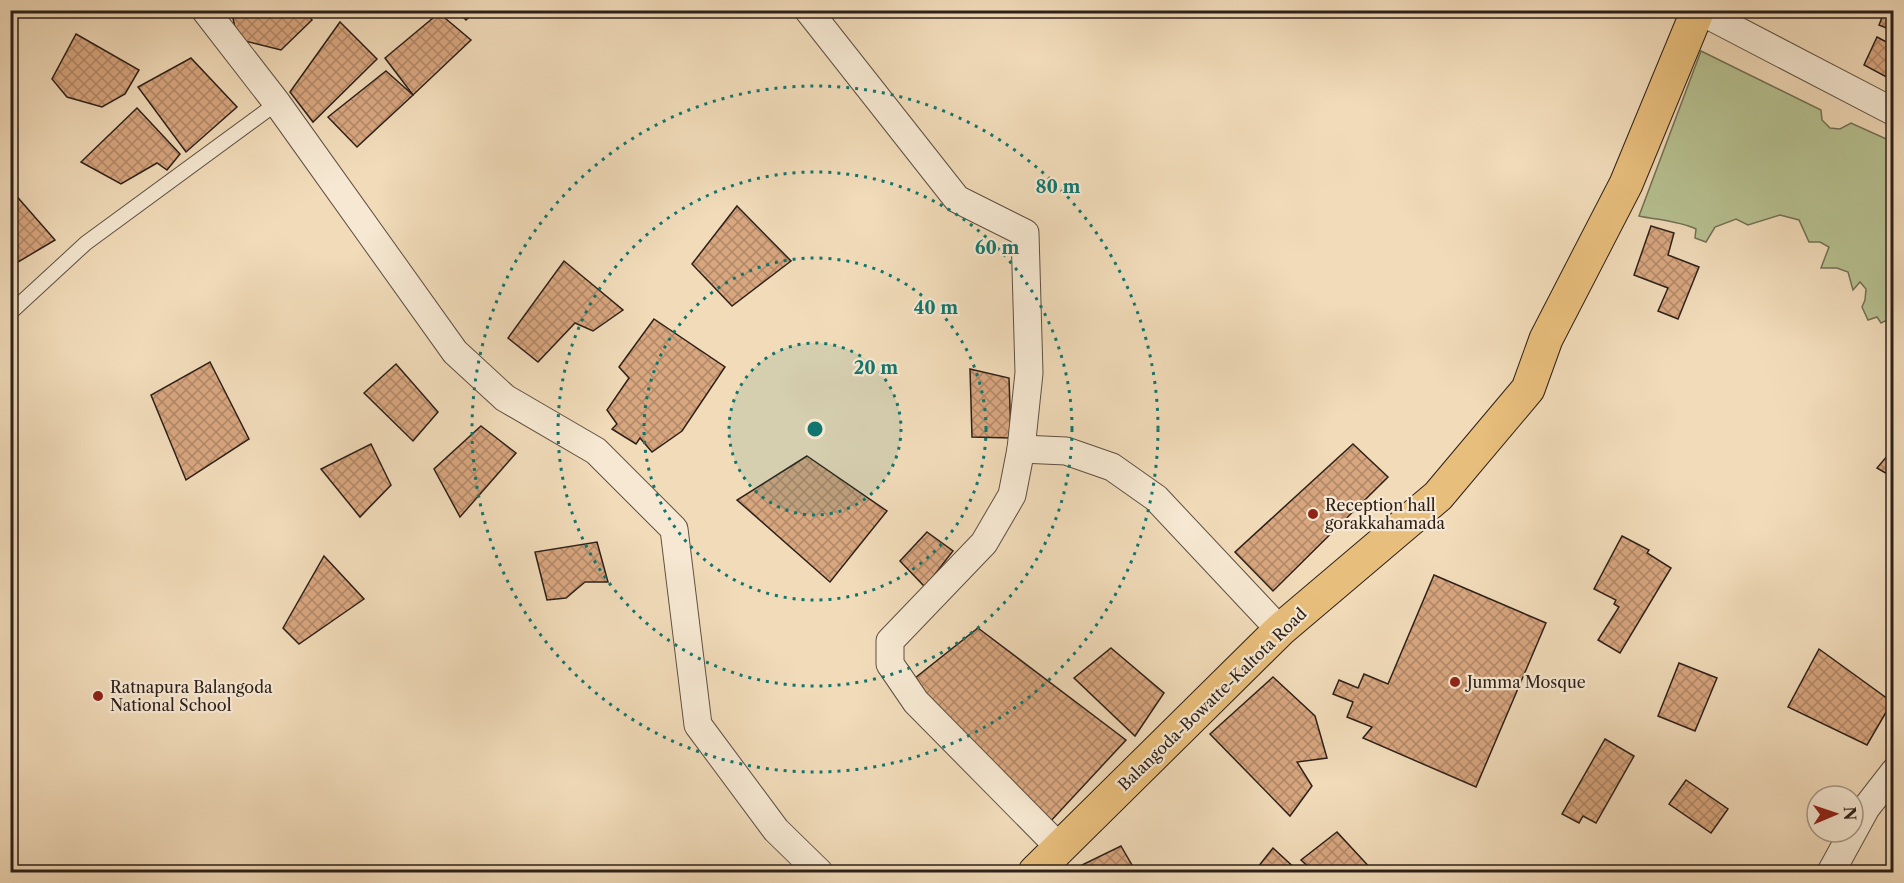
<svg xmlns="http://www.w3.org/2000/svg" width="1904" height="883" font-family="'Libre Caslon Text',serif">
<defs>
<pattern id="building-cross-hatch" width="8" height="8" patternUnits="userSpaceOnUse" patternTransform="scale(1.5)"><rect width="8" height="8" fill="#d8a67f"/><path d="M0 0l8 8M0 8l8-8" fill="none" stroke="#b08767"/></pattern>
</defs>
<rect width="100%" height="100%" fill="#f1dbb9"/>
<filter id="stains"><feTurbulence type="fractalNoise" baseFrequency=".00333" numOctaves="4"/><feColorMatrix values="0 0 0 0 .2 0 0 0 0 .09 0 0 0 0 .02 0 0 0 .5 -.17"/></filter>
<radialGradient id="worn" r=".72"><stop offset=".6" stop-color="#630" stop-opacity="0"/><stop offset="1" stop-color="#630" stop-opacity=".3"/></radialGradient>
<path fill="#b7c191" stroke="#727056" stroke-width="1.5" d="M 1701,51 L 1821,110 L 1822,120 L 1830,128 L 1840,129 L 1851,123 L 1893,142 L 1893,324 L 1887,320 L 1881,323 L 1877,317 L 1868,320 L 1862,307 L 1865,300 L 1866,289 L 1860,282 L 1853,290 L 1848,272 L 1837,268 L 1821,268 L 1829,247 L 1820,242 L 1809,242 L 1799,220 L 1780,215 L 1748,225 L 1736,219 L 1715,227 L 1706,242 L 1695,238 L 1696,229 C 1679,221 1658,220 1639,216 Z"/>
<g fill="url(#building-cross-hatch)" stroke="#2d201a" stroke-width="1.5">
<polygon points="241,10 304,10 312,20 281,50 237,39 233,18"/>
<polygon points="456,10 477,10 466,20"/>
<polygon points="1885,10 1894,10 1894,31 1879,25"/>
<polygon points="439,13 471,40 413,95 385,58"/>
<polygon points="340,22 377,59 313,122 290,92"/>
<polygon points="76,34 139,70 125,94 102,107 67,97 52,79"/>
<polygon points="1877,37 1892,45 1894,42 1894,81 1864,65"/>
<polygon points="191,58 237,107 186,152 138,87"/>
<polygon points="386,71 413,95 357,147 328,117"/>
<polygon points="137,108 180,154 167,170 157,163 121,184 81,162"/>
<polygon points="13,192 55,240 13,265 10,262 10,194"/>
<polygon points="737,206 791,261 732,306 692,264"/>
<polygon points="1651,226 1674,233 1668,255 1699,267 1678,319 1658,311 1668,288 1634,275"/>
<polygon points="564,261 623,310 593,331 575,323 538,362 508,338"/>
<polygon points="654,319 725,367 682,431 652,452 640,438 636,444 612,429 617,424 607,410 629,378 619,367"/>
<polygon points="210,362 249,439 186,480 151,395"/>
<polygon points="396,364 438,412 413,441 364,393"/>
<polygon points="970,369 1009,378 1011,438 972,437"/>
<polygon points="481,426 516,453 460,517 434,469"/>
<polygon points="371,444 391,485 360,517 321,469"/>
<polygon points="1353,444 1388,477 1273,591 1235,552"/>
<polygon points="1894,448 1894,478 1877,468"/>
<polygon points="807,456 887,511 830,582 737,500"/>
<polygon points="927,532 953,551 925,587 900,561"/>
<polygon points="1622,536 1649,550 1647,553 1671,568 1620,653 1598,640 1619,607 1614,604 1616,600 1594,589"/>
<polygon points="597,542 608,582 585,582 566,598 547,600 535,552"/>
<polygon points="324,556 364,599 299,644 283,628"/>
<polygon points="1434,575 1546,623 1476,787 1363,738 1372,727 1347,717 1353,702 1333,694 1339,680 1358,688 1364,674 1388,684"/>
<polygon points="978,628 1126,740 1049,823 910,682"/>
<polygon points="1111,648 1164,693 1135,736 1074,678"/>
<polygon points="1819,649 1892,702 1867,745 1788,707"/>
<polygon points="1679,663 1717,678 1695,731 1658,716"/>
<polygon points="1273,677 1315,716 1327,758 1297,762 1312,786 1290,816 1210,734"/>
<polygon points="1605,739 1634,756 1596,823 1583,816 1579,823 1562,814"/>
<polygon points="1686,780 1728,809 1711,833 1669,804"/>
<polygon points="1337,832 1374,872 1314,872 1301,860"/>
<polygon points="1121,846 1136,872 1088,872 1082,865"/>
<polygon points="1273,848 1299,872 1254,872"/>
</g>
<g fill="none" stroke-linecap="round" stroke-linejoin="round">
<g stroke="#5e4f42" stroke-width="16">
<polyline id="lane" points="10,313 86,243 277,103"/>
</g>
<g stroke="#5e4f42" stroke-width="29">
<g id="street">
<polyline points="205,10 277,103 455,352 505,398 596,451 674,529 698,725 776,830 819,872"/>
<polyline points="808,10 957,199 1025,233 1029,373 1021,449 1012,495 984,543 890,641 890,664 916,702 1060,848"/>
<polyline points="1698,10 1894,112"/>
<polyline points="1021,449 1066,451 1112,467 1156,498 1280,630"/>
<polyline points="1831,872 1866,808 1894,772"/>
</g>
</g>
<g stroke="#2d201a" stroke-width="35">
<polyline id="primary" points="1035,872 1280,630 1438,496 1528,389 1546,339 1626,184 1698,10"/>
</g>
<use href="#lane" stroke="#f6e8d2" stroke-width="14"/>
<use href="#street" stroke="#f6e8d2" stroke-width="27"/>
<use href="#primary" stroke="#e8be7c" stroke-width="33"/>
</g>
<circle cx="815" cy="429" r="86" fill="#0f766e" fill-opacity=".12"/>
<g fill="none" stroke="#0f766e" stroke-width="3" stroke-dasharray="3 6">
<circle cx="815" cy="429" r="86"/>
<circle cx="815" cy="429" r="171"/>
<circle cx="815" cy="429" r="257"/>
<circle cx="815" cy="429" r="343"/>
</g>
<g fill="#8f2418" stroke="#f6e8d2" stroke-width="2">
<circle cx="1313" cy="514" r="6"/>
<circle cx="1455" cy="682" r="6"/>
<circle cx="98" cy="696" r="6"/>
</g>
<g text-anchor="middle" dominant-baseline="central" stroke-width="4.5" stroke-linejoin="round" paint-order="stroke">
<g font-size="16" fill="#2d201a" stroke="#f6e8d2" text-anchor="start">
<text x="1325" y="505">Reception hall<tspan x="1325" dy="18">gorakkahamada</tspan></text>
<text x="1467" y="682">Jumma Mosque</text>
<text x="110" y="687">Ratnapura Balangoda<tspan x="110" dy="18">National School</tspan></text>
</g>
<g font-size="16" fill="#2d201a" stroke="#f6e8d2">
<text transform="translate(1212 699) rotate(-44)">Balangoda-Bowatte-Kaltota Road</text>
</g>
</g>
<circle cx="815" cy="429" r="9" fill="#0f766e" stroke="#f6e8d2" stroke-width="3"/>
<g font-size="18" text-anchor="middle" font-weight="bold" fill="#0f766e" stroke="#f6e8d2" stroke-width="4.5" stroke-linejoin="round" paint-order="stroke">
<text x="1058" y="193">80 m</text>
<text x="997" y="254">60 m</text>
<text x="936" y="314">40 m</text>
<text x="876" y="374">20 m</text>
</g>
<rect width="1904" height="883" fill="none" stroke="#f1dbb9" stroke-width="36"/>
<rect x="12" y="12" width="1880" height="859" fill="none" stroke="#2d201a" stroke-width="3"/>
<rect x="18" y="18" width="1868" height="847" fill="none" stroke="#2d201a" stroke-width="1.5"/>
<g transform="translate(1835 814) rotate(88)"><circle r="28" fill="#f6e8d2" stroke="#a69888" stroke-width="1.5"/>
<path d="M0-4.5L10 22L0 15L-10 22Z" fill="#8f2418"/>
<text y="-9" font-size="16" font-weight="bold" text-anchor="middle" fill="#2d201a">N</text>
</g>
<rect width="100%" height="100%" filter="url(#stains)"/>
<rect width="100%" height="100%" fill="url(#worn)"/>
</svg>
